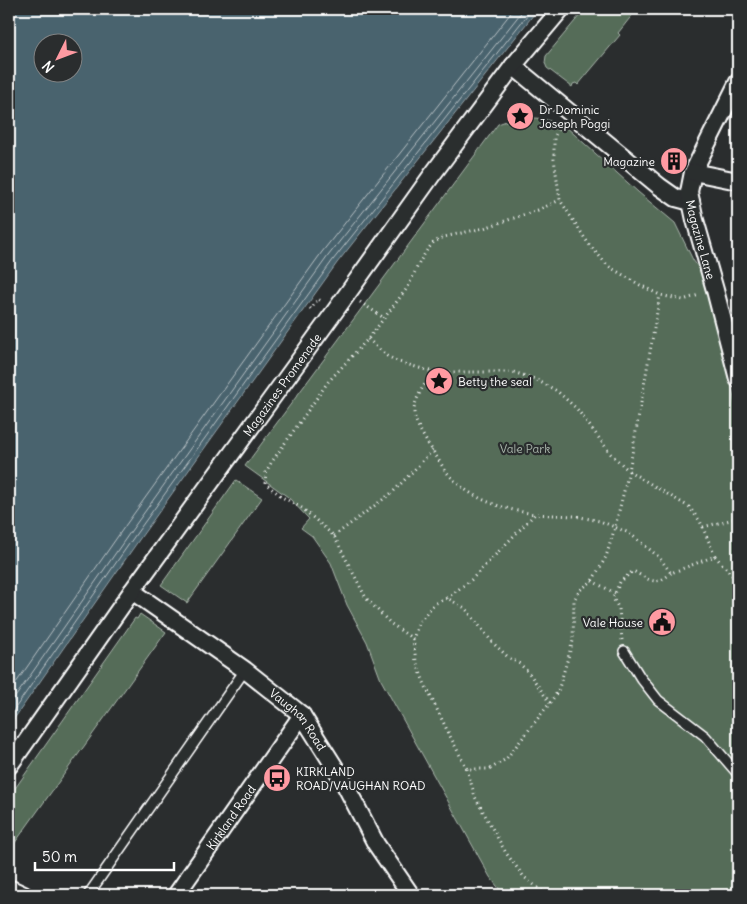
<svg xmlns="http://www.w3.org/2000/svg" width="747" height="904" font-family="Delius,sans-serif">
<rect width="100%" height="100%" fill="#2a2d2e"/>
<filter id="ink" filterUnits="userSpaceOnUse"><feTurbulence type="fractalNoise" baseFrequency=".02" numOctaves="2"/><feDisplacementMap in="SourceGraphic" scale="10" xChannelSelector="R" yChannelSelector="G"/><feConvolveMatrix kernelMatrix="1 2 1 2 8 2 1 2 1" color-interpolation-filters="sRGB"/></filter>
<g filter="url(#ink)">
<g fill="#556c59" stroke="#aab6ac">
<polygon points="585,9 637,9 618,33 620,35 578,85 576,83 573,84 572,87 547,68 545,63 546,56"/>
<polygon points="520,116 543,119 564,125 638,192 675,223 693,260 715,290 735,404 738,417 738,895 504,895 490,877 381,680 367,642 347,605 331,563 312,536 301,528 309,519 288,497 245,466 498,124"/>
<polygon points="236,480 262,498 187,603 161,585"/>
<polygon points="140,614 166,632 9,851 9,797 135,618 137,619"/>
</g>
<path fill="#4a636e" stroke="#92a1a8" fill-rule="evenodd" d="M 9,9 L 538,9 L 337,263 L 141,537 L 9,726 ZM 42,42 L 72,42 L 72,72 L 42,72 Z"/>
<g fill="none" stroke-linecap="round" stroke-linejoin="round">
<g stroke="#b7c1c5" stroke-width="1">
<polyline points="9,693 125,526 322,252 514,9"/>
<polyline points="9,706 131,531 328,256 524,9"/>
<polyline points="9,717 136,534 333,260 532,9"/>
</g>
<g stroke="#fff" stroke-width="12">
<g id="lane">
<polyline points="624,651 640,677 658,700 705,736 738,774"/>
<polyline points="88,895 245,670"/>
</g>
</g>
<g stroke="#fff" stroke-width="20">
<g id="street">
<polyline points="513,66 659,186 676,198 691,202"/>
<path id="s1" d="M 738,82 L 693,172 L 689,192 L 695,220 L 715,290 L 738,379"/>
<polyline points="693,172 738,181"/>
<path id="s2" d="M 132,591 L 245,670 L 302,715 L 341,777 L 376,844 L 411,895"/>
<path id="s3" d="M 9,766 L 132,591 L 335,311 L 432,175 L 513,66 L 561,9"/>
<polyline points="9,888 24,895"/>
<path id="s4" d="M 176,895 L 302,715"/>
</g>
</g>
<g stroke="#fff" stroke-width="3" stroke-dasharray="1 4" stroke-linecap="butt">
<polyline points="560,125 554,138 554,159 560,200 588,243 608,266 640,285 660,295 683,300 699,295"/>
<polyline points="360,302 384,318"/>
<polyline points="310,308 311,309 318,299 323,302"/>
<polyline points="368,339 387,356 399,362 433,372 513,372 535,379 557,391 577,409 611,454 629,471 689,507 700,521 715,556 671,573 659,557 629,533 600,521 575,516 535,514 471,580 447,598"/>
<path d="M 433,372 C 425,384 417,394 414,409 C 413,420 423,435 428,444 C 434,452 439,461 445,470 C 466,498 501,509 535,514"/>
<polyline points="703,527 738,518"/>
<polyline points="334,536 393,492 433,450"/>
<polyline points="715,556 738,582"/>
<polyline points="592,581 615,593"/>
<polyline points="413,639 390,623 366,598 334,536 302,508 282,497 265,483 266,472 271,463 328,382 368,339 408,287 419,263 427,250 434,242 444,237 484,228 538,210 560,200"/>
<path d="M 622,640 L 619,609 L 613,598 L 620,582 L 633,571 C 650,580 655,587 671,573"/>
<polyline points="550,703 529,673 520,664 508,657 493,643 465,608 447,598 434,604 419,622 413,639 416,661 425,685 451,738 467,769 490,769 506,759 550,703 558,691 573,641 574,600 580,590 592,581 606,557 615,527 629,471 660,295"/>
<polyline points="467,769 475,797 506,853 524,877 547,895"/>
</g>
<use href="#lane" stroke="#2a2d2e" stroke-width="9"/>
<use href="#street" stroke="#2a2d2e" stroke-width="16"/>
</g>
</g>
<defs>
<g id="sight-disc" transform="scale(1.4375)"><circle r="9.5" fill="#ff9aa2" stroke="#2a2d2e"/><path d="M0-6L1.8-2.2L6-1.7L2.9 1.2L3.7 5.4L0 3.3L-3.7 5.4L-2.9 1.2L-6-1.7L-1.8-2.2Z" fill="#111"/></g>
<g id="building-disc" transform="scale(1.4375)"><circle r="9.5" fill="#ff9aa2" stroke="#2a2d2e"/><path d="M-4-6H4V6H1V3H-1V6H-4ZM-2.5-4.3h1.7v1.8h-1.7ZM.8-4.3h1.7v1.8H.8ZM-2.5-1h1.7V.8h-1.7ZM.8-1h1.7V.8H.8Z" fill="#111"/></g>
<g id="civic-disc" transform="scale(1.4375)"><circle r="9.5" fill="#ff9aa2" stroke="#2a2d2e"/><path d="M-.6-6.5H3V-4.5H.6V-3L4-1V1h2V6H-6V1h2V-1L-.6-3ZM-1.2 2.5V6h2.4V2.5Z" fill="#111"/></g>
<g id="bus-disc" transform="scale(1.4375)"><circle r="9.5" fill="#ff9aa2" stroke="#2a2d2e"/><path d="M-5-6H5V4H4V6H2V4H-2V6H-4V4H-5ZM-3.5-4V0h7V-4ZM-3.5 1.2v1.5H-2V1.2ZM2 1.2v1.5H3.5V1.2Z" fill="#111"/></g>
</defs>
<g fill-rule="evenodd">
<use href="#sight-disc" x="520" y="116"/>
<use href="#building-disc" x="674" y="161"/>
<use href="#sight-disc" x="439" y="381"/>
<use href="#civic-disc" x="662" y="622"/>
<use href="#bus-disc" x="277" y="778"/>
</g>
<g text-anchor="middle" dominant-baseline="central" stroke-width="4.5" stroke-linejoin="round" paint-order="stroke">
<g font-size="12" fill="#fff" stroke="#2a2d2e" text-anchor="start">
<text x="539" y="109">Dr Dominic<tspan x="539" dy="14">Joseph Poggi</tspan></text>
<text x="655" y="161" text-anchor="end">Magazine</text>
<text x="458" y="381">Betty the seal</text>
<text x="643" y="622" text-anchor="end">Vale House</text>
<text x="296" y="771">KIRKLAND<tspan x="296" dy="14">ROAD/VAUGHAN ROAD</tspan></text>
</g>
<g font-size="12" fill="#fff" stroke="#2a2d2e">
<text stroke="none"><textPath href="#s1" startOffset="170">Magazine Lane</textPath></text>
<text stroke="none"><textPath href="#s3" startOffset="469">Magazines Promenade</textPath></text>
<text stroke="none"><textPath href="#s2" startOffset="211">Vaughan Road</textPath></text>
<text stroke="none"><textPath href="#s4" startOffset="95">Kirkland Road</textPath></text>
</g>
<g font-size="12" fill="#aab6ac" stroke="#2a2d2e">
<text x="525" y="448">Vale Park</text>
</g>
</g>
<rect width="747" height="904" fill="none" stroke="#2a2d2e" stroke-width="30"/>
<rect x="15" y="15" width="717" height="874" fill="none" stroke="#fff" stroke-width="2" filter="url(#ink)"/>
<g transform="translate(58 58) rotate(228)"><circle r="24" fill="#2a2d2e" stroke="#7f8182"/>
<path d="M0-4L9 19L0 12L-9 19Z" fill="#ff9aa2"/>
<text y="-8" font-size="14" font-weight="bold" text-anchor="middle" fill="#ffffff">N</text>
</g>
<path d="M35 862v8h139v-8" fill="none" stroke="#ffffff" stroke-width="2.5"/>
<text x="42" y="862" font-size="15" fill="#ffffff" stroke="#2a2d2e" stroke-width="4" paint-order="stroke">50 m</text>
</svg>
